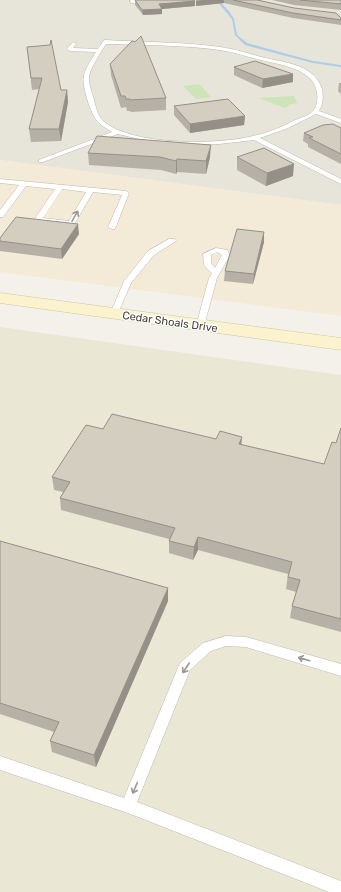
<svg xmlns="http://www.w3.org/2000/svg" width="341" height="892" font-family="Rubik,sans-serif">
<rect width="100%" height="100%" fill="#f4f1ea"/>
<polygon fill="#e7e4d9" points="0,0 341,0 341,205 0,160"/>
<polygon fill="#f3ead8" points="0,160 341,205 341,316 0,272"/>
<polygon fill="#ebe7d5" points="0,327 341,375 341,892 0,892"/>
<g fill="#cce4b7">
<polygon points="199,84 211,97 196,99 183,86"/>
<polygon points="294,96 297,103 288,105 289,106 285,108 259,98"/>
</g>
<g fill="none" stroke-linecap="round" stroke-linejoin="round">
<polygon fill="#acccea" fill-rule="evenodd" points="216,0 218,0 229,11 234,19 237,35 247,43 313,61 341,65 341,67 313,63 245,45 235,35 232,19"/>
<g stroke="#bebaad" stroke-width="1">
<g id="lane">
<path d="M 104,40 C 143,42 182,42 220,47 C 235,49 250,54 265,58 C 279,61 296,63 308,71 C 322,80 327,96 319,111 L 341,119 L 341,123 L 316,114 L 288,128 L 260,138 L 341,179 L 341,184 L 254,140 L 219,144 L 174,145 L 152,142 L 118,134 L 43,162 L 39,162 L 39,160 L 112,132 C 108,129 102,126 99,123 C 91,116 81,84 84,75 C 86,67 92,59 96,52 L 70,51 L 67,49 L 73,42 L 76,44 L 73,48 L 98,49 ZM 106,44 C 144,45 182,45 220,50 C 234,52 248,57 261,60 C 280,65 314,68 317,93 C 318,98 317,106 314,110 C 310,115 301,118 295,120 C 282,127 268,133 253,136 C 217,145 132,146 103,121 C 97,115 95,104 93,96 C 91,91 88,81 89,76 C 91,67 101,52 106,44 Z"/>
<path d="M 0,179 L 126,191 L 129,193 L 115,229 L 112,229 L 108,227 L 122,195 L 93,192 L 74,225 L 38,222 L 34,220 L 55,189 L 26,186 L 3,217 L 0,217 L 0,210 L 19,185 L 0,183 ZM 62,189 L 86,192 L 69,221 L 43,218 Z"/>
<polygon points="169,239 175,239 176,241 154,255 131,283 117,316 111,316 110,314 124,281 148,251"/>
<path d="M 216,248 L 227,250 L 230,255 L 217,278 L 204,326 L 200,329 L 196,326 L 209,278 L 212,274 L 204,265 L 203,254 ZM 217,252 L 222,255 L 215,268 L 211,263 L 211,255 Z"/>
<polygon points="226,636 246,637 341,664 341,676 246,647 226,646 211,651 190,670 137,802 341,881 341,892 329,892 128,813 0,770 0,756 124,798 180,663 203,643"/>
</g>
</g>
<g stroke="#bebaad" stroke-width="1">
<path id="street" d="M 130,0 L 154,0 C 149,4 138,4 131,3 Z"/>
</g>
<g stroke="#cfc79e" stroke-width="1">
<polygon id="secondary" points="0,293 341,338 341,350 0,303"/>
</g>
<use href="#lane" fill="#fff" fill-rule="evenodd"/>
<use href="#street" fill="#fff" fill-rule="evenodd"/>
<use href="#secondary" fill="#faf3ce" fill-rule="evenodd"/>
</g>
<g fill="#b6b1a6">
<polygon points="135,0 195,1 195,6 162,9 162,14 143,15 135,5"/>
<polygon points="196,0 257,0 341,18 341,25 293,18 224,3 196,6"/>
<polygon points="272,0 341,0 341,10 294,5"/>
<polygon points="27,47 61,90 67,90 68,102 61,141 31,142 29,129 39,89 32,90"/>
<polygon points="110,64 166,98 166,110 131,112 130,111 127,111 126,107 121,108 111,75"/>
<polygon points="234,67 293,74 293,82 262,88 234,75"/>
<polygon points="339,83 341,83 341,94 338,91"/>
<polygon points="195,104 245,116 244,125 190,133 174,115 174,106"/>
<polygon points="341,128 341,164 308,147 308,144 303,141 304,133"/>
<polygon points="88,153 210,157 206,174 177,172 176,174 161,170 89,165"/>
<polygon points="237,157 293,176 266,186 237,170"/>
<polygon points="264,232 264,242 253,284 224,281 225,271"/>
<polygon points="79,234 62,259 0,251 0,238"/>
<polygon points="341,428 341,632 290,618 292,606 296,592 286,589 288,574 198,550 193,560 169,553 169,539 61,510 60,498 63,492 54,490 52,477 103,429 242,445 324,464 336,443"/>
<polygon points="0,541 168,588 168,601 96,767 52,752 50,741 54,732 0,714"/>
</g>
<g fill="#949087">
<polygon points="203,0 224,0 224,3 196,6 196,1"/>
<polygon points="195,1 195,6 162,9 162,14 143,15 142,10 159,4"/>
<polygon points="293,74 293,82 262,88 263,79"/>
<polygon points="67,90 68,102 61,141 59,129"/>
<polygon points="245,116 244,125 190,133 190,124"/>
<polygon points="211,145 210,157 206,174 206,161"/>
<polygon points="177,159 177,172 176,174 176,161"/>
<polygon points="294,164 293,176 266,186 267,173"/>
<polygon points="78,224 79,234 62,259 61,249"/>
<polygon points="264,232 264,242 253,284 254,274"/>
<polygon points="242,437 241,449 239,444"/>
<polygon points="198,537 198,550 193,560 194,547"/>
<polygon points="168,588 168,601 96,767 94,755"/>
</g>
<g fill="#d4cec1" stroke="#949087">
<polygon points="135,0 193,0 195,1 159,4 162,9 142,10"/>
<polygon points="233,0 257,0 294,8 336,13 341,18 341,20 293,13"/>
<polygon points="300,0 341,0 341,4"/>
<polygon points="141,36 166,98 130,100 130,99 126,99 125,96 121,96 110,64 132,41 135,42"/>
<polygon points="51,40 61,90 67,90 59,129 29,129 42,78 31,78 27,47 50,45"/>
<polygon points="255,61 293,74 263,79 234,67"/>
<polygon points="228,99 245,116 190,124 174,106"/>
<polygon points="333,124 341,128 341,154 309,138 313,137 304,133 323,125"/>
<polygon points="97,136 211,145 206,161 177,159 176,161 160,157 88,153"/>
<polygon points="264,148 294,164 267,173 237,157"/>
<polygon points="16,217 78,224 61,249 0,241 0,238"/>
<polygon points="237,229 264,232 254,274 225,271"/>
<polygon points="112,414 216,439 220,431 242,437 239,444 324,464 332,442 336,443 341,428 341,619 292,606 300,580 288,577 292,562 198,537 194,547 169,541 175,528 60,498 70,482 52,477 86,425 103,429"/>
<polygon points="0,541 168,588 94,755 50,741 59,722 0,703"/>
</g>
<defs><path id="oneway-shaft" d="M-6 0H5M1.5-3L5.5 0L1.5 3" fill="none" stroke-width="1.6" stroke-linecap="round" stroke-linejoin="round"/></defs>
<g stroke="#9a9892">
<use href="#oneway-shaft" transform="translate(75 216) rotate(-60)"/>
<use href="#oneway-shaft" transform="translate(304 659) rotate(-164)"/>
<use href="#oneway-shaft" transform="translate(186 668) rotate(123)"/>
<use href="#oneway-shaft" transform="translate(135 788) rotate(113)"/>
</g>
<g text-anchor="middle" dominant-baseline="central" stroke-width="3" stroke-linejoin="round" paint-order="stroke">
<g font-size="11" fill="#474339" stroke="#fff">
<text transform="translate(170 322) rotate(8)">Cedar Shoals Drive</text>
</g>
</g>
</svg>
